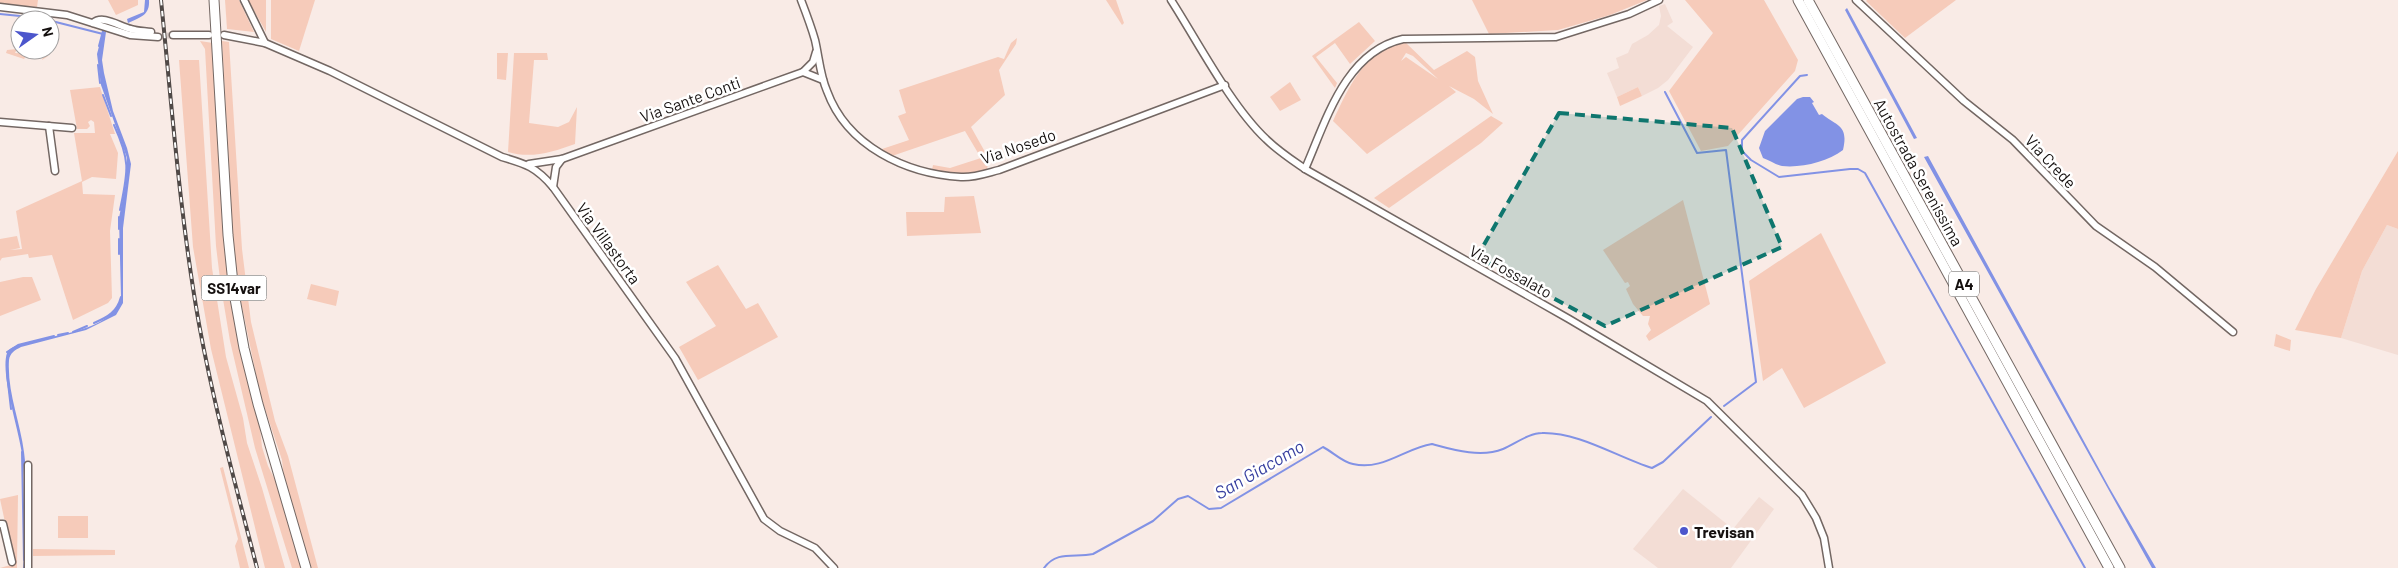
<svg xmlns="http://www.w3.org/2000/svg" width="2398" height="568" font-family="Barlow,sans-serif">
<rect width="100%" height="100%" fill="#f9ebe6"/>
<g fill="#f3ddd5">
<polygon points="1665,4 1673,22 1667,26 1693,47 1668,80 1658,88 1642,96 1638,87 1617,97 1607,73 1619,68 1616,58 1628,53 1632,44 1648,35 1659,25 1661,16 1659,6"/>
<polygon points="2387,225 2398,229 2398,355 2341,338 2362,271"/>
<polygon points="1683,489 1733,529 1759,497 1774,509 1731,568 1658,568 1633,549"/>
</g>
<g fill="#f6cbba" fill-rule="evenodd">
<polygon points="0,0 38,0 37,7 0,4"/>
<polygon points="108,0 138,0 138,5 116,15"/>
<polygon points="225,0 239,0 254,32 227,29"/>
<polygon points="248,0 266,0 266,32"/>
<polygon points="271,0 315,0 299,51 271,39"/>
<polygon points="1106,0 1116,0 1124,23 1122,25"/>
<polygon points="1472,0 1647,0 1610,15 1558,30 1489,34"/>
<polygon points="1685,0 1764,0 1798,60 1795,71 1728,146 1701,151 1669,91 1713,33"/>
<polygon points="1867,0 1956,0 1905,38 1866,1"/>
<polygon points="1359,22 1375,41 1350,64 1335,43 1316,57 1337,83 1335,88 1312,56"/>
<polygon points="1017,38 1016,44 999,70 1005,95 971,127 989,159 987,169 966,175 932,170 933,165 950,168 981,158 965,131 892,156 879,150 909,140 898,116 906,113 899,90 998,57 1004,59 1011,43"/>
<polygon points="200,41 213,43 232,302 239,347 259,418 262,447 268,466 279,488 301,568 292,568 255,448 230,341 221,287 216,246 205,49"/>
<polygon points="222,41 229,42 242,249 251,322 275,421 288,456 318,568 311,568 284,478 282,460 260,394 238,287 233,242"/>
<path d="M 1405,42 L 1434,70 L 1467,51 L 1475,57 L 1478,81 L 1493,114 L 1474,99 L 1449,86 L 1456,92 L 1367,154 L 1333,121 C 1349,87 1364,50 1405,42 ZM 1406,53 L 1413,56 L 1438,79 L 1406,57 L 1401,61 Z"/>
<polygon points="17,49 15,53 34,54 36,50 45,51 48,56 42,60 44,55 27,55 24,59 6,53 7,50"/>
<polygon points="497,53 508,53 506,80 497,79"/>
<path d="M 514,53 L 547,53 L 548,60 L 534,60 L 529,123 L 558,127 L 569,122 L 577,107 L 575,144 C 553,152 531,159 508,152 Z"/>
<polygon points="179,60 199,60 212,268 226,357 243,418 247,443 262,488 285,568 265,568 211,349 193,247"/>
<polygon points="1290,82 1301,100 1280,111 1270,97"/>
<polygon points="100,87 115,134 110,134 118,153 116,179 92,177 82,182 83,194 115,195 110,231 112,298 108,303 73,320 52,255 29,258 28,254 2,258 0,261 0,239 17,236 20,248 10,250 22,249 16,211 82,181 74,133 95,133 94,122 91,120 88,122 90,126 87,129 77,129 70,90"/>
<polygon points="1638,87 1642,96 1620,106 1617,97"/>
<polygon points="1491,116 1503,123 1481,143 1389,208 1374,198"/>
<polygon points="2398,151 2398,229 2387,225 2362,271 2341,338 2295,330 2316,289"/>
<polygon points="974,196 981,233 907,236 906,212 944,212 945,197"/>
<polygon points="1683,200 1710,304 1649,341 1646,336 1651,330 1648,324 1650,316 1643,316 1633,304 1626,289 1630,286 1628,282 1625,283 1603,250"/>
<polygon points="1821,233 1886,363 1804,408 1782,368 1763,381 1749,281"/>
<polygon points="718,265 746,309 758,303 778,337 698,380 679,347 716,326 686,282"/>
<polygon points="23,277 32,277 41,300 0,316 0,282"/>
<polygon points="311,284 339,291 336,306 307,299"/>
<polygon points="2276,334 2291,340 2290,351 2274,346"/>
<polygon points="223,467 249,568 240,568 235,546 238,539 220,468"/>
<polygon points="18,495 17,564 17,568 0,568 14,564 0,499"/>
<rect x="58" y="516" width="30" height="22"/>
<polygon points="33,549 115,550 115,555 33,556"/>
</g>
<g fill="#8292e5">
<path d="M 145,0 L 149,0 C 150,15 141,17 128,23 L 127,19 L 144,12 Z"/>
<polygon points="1847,8 1917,138 1914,139 1845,10"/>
<path d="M 103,31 L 106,32 L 102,60 L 104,73 L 113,111 L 127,148 L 131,164 L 123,228 L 123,303 L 116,315 L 86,330 L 21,347 C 15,350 10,353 9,360 C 7,392 20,421 24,452 C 29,489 27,530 25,568 L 23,568 C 27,531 26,490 22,454 C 19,430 0,374 7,353 C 15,334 111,341 121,297 L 119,218 L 126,182 L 127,158 L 101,85 L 97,54 Z"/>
<path d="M 1803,97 L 1810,97 L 1814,102 L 1812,103 L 1819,115 L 1822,114 C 1836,126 1849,124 1843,150 C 1827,162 1802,168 1782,166 C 1776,165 1769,160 1763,158 L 1759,148 L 1765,131 L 1797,99 Z"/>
<polygon points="1928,156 2109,487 2156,568 2152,568 1924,157"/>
</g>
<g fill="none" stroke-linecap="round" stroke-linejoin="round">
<g stroke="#8292e5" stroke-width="2">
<polyline points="0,14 40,18 103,34"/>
<polyline points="99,46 103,31"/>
<polyline points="98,65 100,83"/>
<polyline points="1807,75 1800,76 1742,140 1742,151 1751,160 1779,177 1850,169 1858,169 1865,173 2085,568"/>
<polyline points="1665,92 1697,153 1726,150 1756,382 1724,406"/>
<polyline points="103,95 111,116"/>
<path d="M 114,125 C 131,162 128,171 120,210"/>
<polyline points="119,229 119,217"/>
<polyline points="119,239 119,254"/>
<path d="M 94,323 C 108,317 117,312 121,297"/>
<polyline points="73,332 87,326"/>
<polyline points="58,335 68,333"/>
<polyline points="7,352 18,345 54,336"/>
<polyline points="7,374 11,409"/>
<polyline points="22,452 24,560"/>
<path d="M 1044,568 C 1057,550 1075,558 1093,554 L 1153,521 L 1178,499 L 1188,496 L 1209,509 L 1221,508 L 1323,447 C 1333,452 1342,462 1353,464 C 1383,471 1405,448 1432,444 C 1454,450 1481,458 1503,449 C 1515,444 1529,433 1542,433 C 1579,432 1617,457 1652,468 L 1663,462 L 1711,417"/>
</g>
<polyline stroke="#d7cac6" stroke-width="6" stroke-dasharray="6 3" stroke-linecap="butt" points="158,37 173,35"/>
<g stroke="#736763" stroke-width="9">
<g id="minor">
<polyline points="244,0 265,43"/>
<path d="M 801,0 C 806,13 811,26 815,40 C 819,57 820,75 827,91 C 847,146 906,174 961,177 C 973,178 987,173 999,170 L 1225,85"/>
<path d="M 1171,0 C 1198,42 1231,106 1266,139 C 1278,151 1292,160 1305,169 L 1569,319 L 1707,401 L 1802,495 L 1816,518 L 1824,538 L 1829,568"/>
<polyline points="1856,0 1964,101 2013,140 2096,226 2155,267 2233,332"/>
<polyline points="0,7 67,15 130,35 158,37"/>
<path d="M 93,23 C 103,14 120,27 131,29 C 137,31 144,31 151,32"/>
<polyline points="173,35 209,35"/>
<path d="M 224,35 L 265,43 L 330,71 L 502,157 C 526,164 536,167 553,187 L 675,358 L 764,519 L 780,531 L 815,548 L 834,568"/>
<polyline points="803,72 823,80"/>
<polyline points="0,122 72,128"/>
<polyline points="49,126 55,171"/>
<polyline points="529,164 562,159 803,72 813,62 816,52"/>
<path d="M 1305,169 C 1326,121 1345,52 1403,39 L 1556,37 L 1629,14 L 1659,0"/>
<polyline points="553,187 556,167 562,159"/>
<polyline points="28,465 28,568"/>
<polyline points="0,524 3,524 12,562"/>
</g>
</g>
<g stroke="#736763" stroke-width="11">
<g id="highway">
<polyline points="214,0 228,235 234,293 244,348 258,404 306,568"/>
<polyline points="1798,0 2109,568"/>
<polyline points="1808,0 2120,568"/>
</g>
</g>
<use href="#minor" stroke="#fff" stroke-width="6"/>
<use href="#highway" stroke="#fff" stroke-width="9"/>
<g stroke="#504947" stroke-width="4">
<path id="rail" d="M 161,0 C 172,108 180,217 199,324 C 214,406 236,487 257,568"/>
</g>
<use href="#rail" stroke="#fff" stroke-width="2" stroke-dasharray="5.5" stroke-linecap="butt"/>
</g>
<path fill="#0f766e" fill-opacity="0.2" stroke="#0f766e" stroke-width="4" stroke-dasharray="10 6" stroke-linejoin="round" d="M 1559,113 L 1732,128 L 1782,247 L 1605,326 L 1477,257 Z"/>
<circle fill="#4c56cc" stroke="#fff" stroke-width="2" cx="1684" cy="531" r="5"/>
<g text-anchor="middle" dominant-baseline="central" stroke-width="5" stroke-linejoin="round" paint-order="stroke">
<g fill="#fff" stroke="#5b5857" stroke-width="1">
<rect x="1949" y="271.5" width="30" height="25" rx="4"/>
<rect x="201.5" y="275.5" width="65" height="25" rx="4"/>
</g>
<g font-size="15" font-weight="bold" fill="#15100f">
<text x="1964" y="284">A4</text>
<text x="234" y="288">SS14var</text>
</g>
<g font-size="16" fill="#15100f" stroke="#fff">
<text transform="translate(690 99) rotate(-20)">Via Sante Conti</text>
<text transform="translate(1018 146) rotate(-19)">Via Nosedo</text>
<text transform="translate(2051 161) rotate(47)">Via Crede</text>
<text transform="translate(1919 172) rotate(61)">Autostrada Serenissima</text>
<text transform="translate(609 243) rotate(54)">Via Villastorta</text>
<text transform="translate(1511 271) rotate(29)">Via Fossalato</text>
</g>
<g font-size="16" font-weight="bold" fill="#15100f" stroke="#fff" text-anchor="start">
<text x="1694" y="531">Trevisan</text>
</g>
<g font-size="18" font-style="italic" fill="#3840a0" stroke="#fff">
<text transform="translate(1259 469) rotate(-30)">San Giacomo</text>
</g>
</g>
<g transform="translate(35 35) rotate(76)"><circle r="24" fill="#ffffff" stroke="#a19f9f"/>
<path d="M0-4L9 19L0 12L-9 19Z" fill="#4c56cc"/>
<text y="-8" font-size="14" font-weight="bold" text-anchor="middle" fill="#15100f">N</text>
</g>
</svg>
